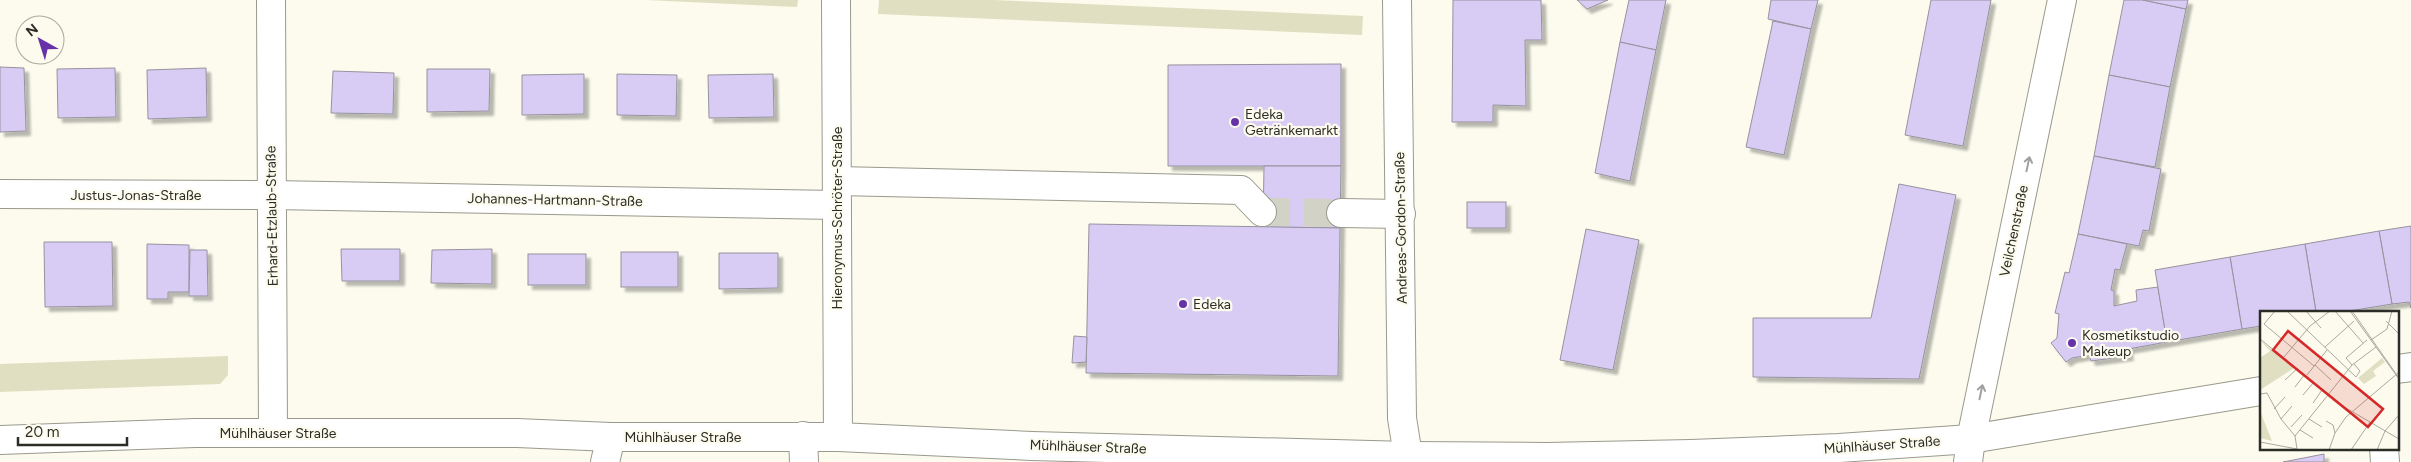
<svg xmlns="http://www.w3.org/2000/svg" width="2411" height="462" font-family="Figtree,sans-serif">
<defs>
<filter id="shadow"><feDropShadow dx="4.5" dy="4.5" stdDeviation="1" flood-color="#0004"/></filter>
</defs>
<rect width="100%" height="100%" fill="#fcfbee"/>
<g fill="#e0dfc1">
<polygon points="646,0 798,0 797,7"/>
<polygon points="879,0 993,0 1363,16 1362,35 878,14"/>
<polygon points="228,356 228,375 220,384 0,392 0,364"/>
</g>
<g fill="#d8ccf4" stroke="#96929e" filter="url(#shadow)">
<polygon points="1453,0 1541,0 1542,40 1525,40 1526,106 1493,105 1493,122 1452,122"/>
<polygon points="1577,0 1608,0 1587,9"/>
<polygon points="1629,0 1666,0 1656,50 1620,42"/>
<polygon points="1771,0 1818,0 1811,29 1768,19"/>
<polygon points="1931,0 1991,0 1963,146 1905,135"/>
<polygon points="2124,0 2143,0 2186,9 2170,87 2109,75"/>
<polygon points="2143,0 2188,0 2186,9"/>
<polygon points="1773,21 1811,29 1784,155 1746,147"/>
<polygon points="1620,42 1656,50 1630,181 1595,173"/>
<polygon points="1341,64 1341,166 1168,166 1168,65"/>
<polygon points="0,67 24,68 26,131 0,132"/>
<polygon points="115,68 116,117 58,118 57,69"/>
<polygon points="206,68 207,117 148,119 147,70"/>
<polygon points="427,69 490,69 489,111 427,112"/>
<polygon points="333,71 394,73 393,114 331,113"/>
<polygon points="584,74 584,114 522,115 522,75"/>
<polygon points="617,74 677,75 676,116 617,115"/>
<polygon points="773,74 774,117 709,118 708,75"/>
<polygon points="2109,75 2170,87 2155,167 2094,156"/>
<polygon points="2094,156 2161,169 2149,231 2143,230 2139,246 2078,234"/>
<polygon points="1264,166 1341,166 1340,228 1263,227"/>
<polygon points="1899,184 1956,195 1919,379 1753,377 1753,318 1871,318"/>
<rect x="1467" y="202" width="39" height="26"/>
<polygon points="1089,224 1340,228 1338,376 1086,373"/>
<polygon points="2411,226 2411,308 2409,302 2392,304 2379,231"/>
<polygon points="1586,229 1639,240 1613,370 1560,360"/>
<polygon points="2379,231 2392,304 2343,312 2316,312 2305,244"/>
<polygon points="2078,234 2127,244 2120,270 2115,269 2111,290 2114,291 2114,306 2137,301 2136,290 2158,287 2167,342 2128,349 2129,356 2091,361 2089,355 2072,358 2066,362 2051,343 2057,338 2059,314 2055,313 2065,272 2069,273"/>
<polygon points="44,242 112,242 113,306 45,307"/>
<polygon points="147,244 189,245 189,292 168,292 168,299 147,299"/>
<polygon points="2305,244 2316,312 2261,312 2261,326 2242,329 2230,257"/>
<polygon points="341,249 400,249 400,281 342,281"/>
<polygon points="492,249 492,284 431,283 432,250"/>
<polygon points="190,250 207,250 208,296 189,296"/>
<rect x="621" y="252" width="57" height="35"/>
<polygon points="719,253 778,253 778,288 719,289"/>
<rect x="528" y="254" width="58" height="31"/>
<polygon points="2230,257 2242,329 2167,342 2155,270"/>
<polygon points="1074,336 1087,337 1086,362 1072,363"/>
<polygon points="2324,454 2324,462 2283,462"/>
</g>
<g fill="none" stroke-linecap="round" stroke-linejoin="round">
<polyline stroke="#d3d2c6" stroke-width="28" stroke-dasharray="28 14" stroke-linecap="butt" points="1262,212 1341,213"/>
<g stroke="#99998d" stroke-width="30">
<g id="minor">
<polyline points="271,0 273,432"/>
<polyline points="836,0 838,437"/>
<polyline points="1397,0 1402,418 1409,462"/>
<polyline points="837,181 1241,190 1262,212"/>
<polyline points="0,194 272,195 837,205"/>
<polyline points="1341,213 1401,214"/>
<polyline points="2397,369 2411,367"/>
<polyline points="803,436 804,462"/>
<polyline points="0,440 195,433 517,433 611,437 838,437 1032,446 1408,456 1546,457 1691,454 1839,448 1971,439 2261,391"/>
<polyline points="2384,448 2385,462"/>
<polyline points="605,462 611,437"/>
<polyline points="1968,462 1971,439 2062,0"/>
</g>
</g>
<use href="#minor" stroke="#fff" stroke-width="28"/>
</g>
<defs><path id="oneway-shaft" d="M-6 0H5M1.5-3L5.5 0L1.5 3" fill="none" stroke-width="1.6" stroke-linecap="round" stroke-linejoin="round" transform="scale(1.25)"/></defs>
<g stroke="#a0a09e">
<use href="#oneway-shaft" transform="translate(2028 164) rotate(-78)"/>
<use href="#oneway-shaft" transform="translate(1981 392) rotate(-78)"/>
</g>
<g fill="#6731a8" stroke="#fcfbee" stroke-width="2">
<circle cx="1235" cy="122" r="5"/>
<circle cx="1183" cy="304" r="5"/>
<circle cx="2072" cy="343" r="5"/>
</g>
<g text-anchor="middle" dominant-baseline="central" stroke-width="4.5" stroke-linejoin="round" paint-order="stroke">
<g font-size="14" fill="#2d2d28" stroke="#fcfbee" text-anchor="start">
<text x="1245" y="114">Edeka<tspan x="1245" dy="16">Getränkemarkt</tspan></text>
<text x="1193" y="304">Edeka</text>
<text x="2082" y="335">Kosmetikstudio<tspan x="2082" dy="16">Makeup</tspan></text>
</g>
<g font-size="14" fill="#2d2d28" stroke="#fcfbee">
<text x="136" y="195">Justus-Jonas-Straße</text>
<text transform="translate(555 200) rotate(1)">Johannes-Hartmann-Straße</text>
<text transform="translate(272 216) rotate(-91)">Erhard-Etzlaub-Straße</text>
<text transform="translate(837 218) rotate(-90)">Hieronymus-Schröter-Straße</text>
<text transform="translate(1401 228) rotate(-91)">Andreas-Gordon-Straße</text>
<text transform="translate(2014 231) rotate(-78)">Veilchenstraße</text>
<text x="278" y="433">Mühlhäuser Straße</text>
<text x="683" y="437">Mühlhäuser Straße</text>
<text transform="translate(1882 445) rotate(-4)">Mühlhäuser Straße</text>
<text transform="translate(1088 447) rotate(2)">Mühlhäuser Straße</text>
</g>
</g>
<g transform="translate(2260 311)">
<rect width="139" height="139" fill="#fcfbee"/>
<path d="M 0,29 L 34,57 L 0,79 L 0,47 L 10,40 ZM 122,47 L 125,51 L 113,60 L 116,65 L 104,73 L 98,67 ZM 0,100 L 12,130 L 0,127 Z" fill="#e0dfc1"/>
<path fill="none" stroke="#a9a99f" stroke-width="1" d="M 15,0 L 4,13 L 54,55M 27,0 L 96,66 L 100,60 L 94,53M 46,0 L 61,17M 75,0 L 103,32M 90,0 L 139,68M 92,0 L 139,67M 126,10 L 139,23M 0,28 L 86,97 L 139,128M 111,29 L 127,18 L 132,0M 65,36 L 94,10M 24,46 L 50,15 L 70,0M 55,54 L 71,69M 92,54 L 86,47 L 107,29M 47,64 L 67,39M 25,69 L 38,57M 35,76 L 45,63M 0,83 L 7,82 L 21,108 L 35,125 L 37,138M 43,84 L 54,71M 53,92 L 62,79M 14,98 L 25,86M 21,108 L 32,95M 49,108 L 62,116M 66,110 L 73,114 L 75,122M 31,116 L 42,104M 40,119 L 53,127M 35,125 L 92,54 L 116,36M 0,131 L 37,138M 69,139 L 75,122 L 86,106 L 138,62M 91,139 L 110,111M 117,139 L 125,120 L 139,104"/>
<path fill="#d62828" fill-opacity="0.15" stroke="#d62828" stroke-width="2.5" d="M 28,20 L 123,98 L 108,116 L 13,39 Z"/>
<rect width="139" height="139" fill="none" stroke="#2d2d28" stroke-width="2.5"/>
</g>
<g transform="translate(40 40) rotate(321)"><circle r="24" fill="#fcfbee" stroke="#a9a99f"/>
<path d="M0-4L9 19L0 12L-9 19Z" fill="#6731a8"/>
<text y="-8" font-size="14" font-weight="bold" text-anchor="middle" fill="#2d2d28">N</text>
</g>
<path d="M18 437v8h109v-8" fill="none" stroke="#2d2d28" stroke-width="2.5"/>
<text x="25" y="437" font-size="15" fill="#2d2d28" stroke="#fcfbee" stroke-width="4" paint-order="stroke">20 m</text>
</svg>
